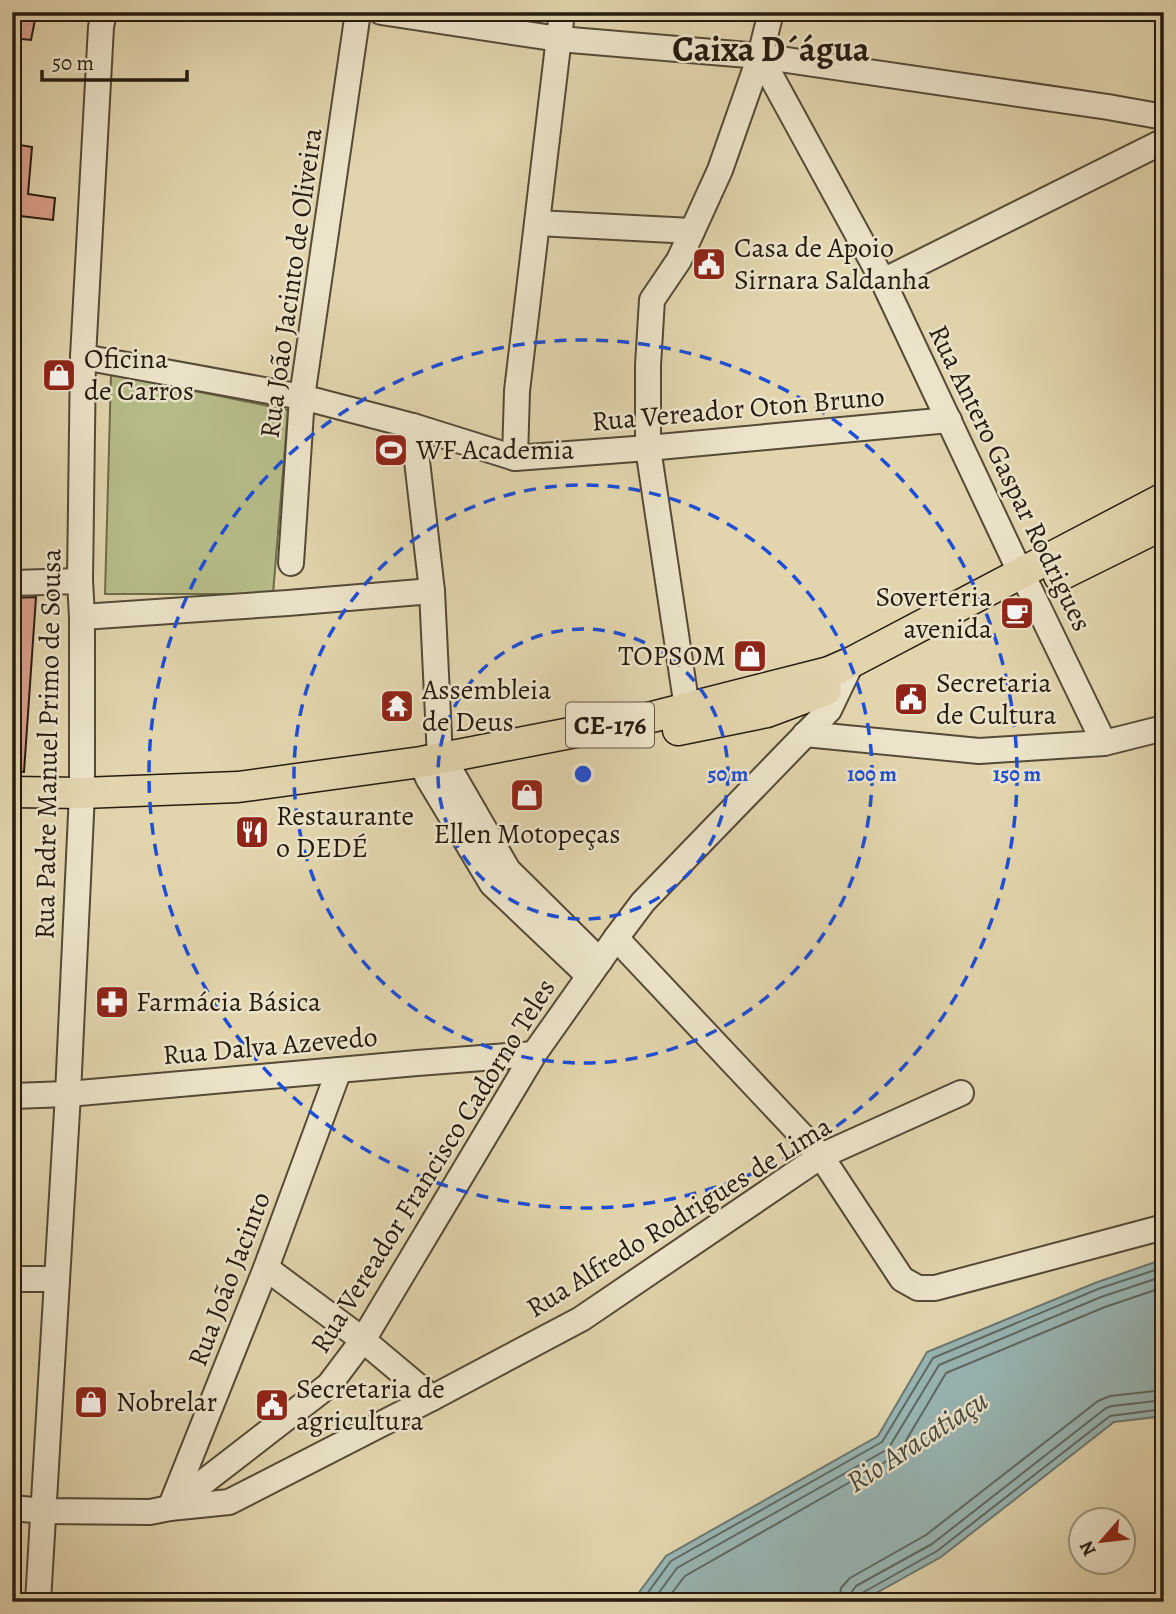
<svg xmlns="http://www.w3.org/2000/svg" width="1176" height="1614" font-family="Alegreya,serif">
<rect width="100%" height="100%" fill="#e2d5ad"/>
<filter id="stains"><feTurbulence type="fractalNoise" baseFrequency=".00286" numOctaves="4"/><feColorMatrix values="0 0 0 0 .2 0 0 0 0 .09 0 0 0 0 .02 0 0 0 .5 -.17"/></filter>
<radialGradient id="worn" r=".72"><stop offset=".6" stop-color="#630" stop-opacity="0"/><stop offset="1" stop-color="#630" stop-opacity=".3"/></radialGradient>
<polygon fill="#b6bc88" stroke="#6e6c4c" stroke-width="2" points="111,374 288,410 273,594 105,594"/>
<polygon fill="#98b6b4" stroke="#6a7872" stroke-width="2" points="1164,1259 1164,1416 1114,1422 941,1557 860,1602 632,1602 666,1556 878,1436 927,1352 1095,1283"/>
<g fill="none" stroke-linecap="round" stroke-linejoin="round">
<g stroke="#5e6862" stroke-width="2">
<polyline points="641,1602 671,1561 882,1442 933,1358 1098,1289 1164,1267"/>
<polyline points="652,1602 677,1568 888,1449 939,1365 1101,1297 1164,1276"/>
<polyline points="665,1602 685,1576 894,1457 901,1449 946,1373 1105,1307 1164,1287"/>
<polyline points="839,1602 841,1588 850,1578 926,1535 1098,1401 1110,1396 1164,1390"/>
<polyline points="850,1602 851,1593 856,1586 932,1544 1106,1408 1112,1406 1164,1400"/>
<polyline points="858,1602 859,1596 862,1593 937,1551 1110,1416 1164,1409"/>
</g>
</g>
<g fill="#da9f8a" stroke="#251b10" stroke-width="2">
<polygon points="12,13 36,15 31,40 12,38"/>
<polygon points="14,144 32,147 28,194 55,198 53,220 12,215"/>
<polygon points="36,597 24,772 12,771 12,598"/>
</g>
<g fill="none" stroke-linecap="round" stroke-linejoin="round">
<g stroke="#544a37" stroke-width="28">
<g id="minor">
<polyline points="381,12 559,39 760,56 1108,107 1164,117"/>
<polyline points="760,56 883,281 1021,574 1030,590 1104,743"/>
<polyline points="537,223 692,231"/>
<polyline points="883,281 1164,141"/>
<polyline points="83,357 302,397 413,426 515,458 648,448 949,420"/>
<polyline points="413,426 432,591 440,758 452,773 508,870 600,961"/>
<polyline points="515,458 517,391 562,12"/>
<polyline points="291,563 302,397 358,12"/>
<polyline points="12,583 80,581"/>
<polyline points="82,617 288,603 432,591"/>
<polyline points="687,708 648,448 648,365 652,300 679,260 720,170 760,56 771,12"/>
<polyline points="805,734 979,751 1104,743 1164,728"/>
<polyline points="421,762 428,778 492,884 589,976"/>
<polyline points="616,938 821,1156 902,1279 918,1288 935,1288 1164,1227"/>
<polyline points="339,1070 266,1268 170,1508 229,1502 432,1398 581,1319 821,1156 961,1093"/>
<polyline points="12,1096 68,1094 417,1063 534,1054"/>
<polyline points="266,1268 363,1340 432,1398"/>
<polyline points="12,1279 57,1279"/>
<polyline points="12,1508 44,1511 150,1512 170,1508 329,1385 363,1340 534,1054 616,938 643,902 829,710 852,662"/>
<polyline points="38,1602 68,1094 82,793 82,617 80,581 83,357 101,27 104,12"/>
</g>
</g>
<g stroke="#251b10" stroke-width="33">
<g id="major">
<polyline points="1059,576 1164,524"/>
<polyline points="678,730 767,712 826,690"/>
<polyline points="12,792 82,793 238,787 421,762 648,718 829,672 852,662 1164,498"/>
</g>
</g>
<use href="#minor" stroke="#ece4ca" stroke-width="24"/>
<use href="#major" stroke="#e2d5ad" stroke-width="30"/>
</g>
<g fill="none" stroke="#1d4ed8" stroke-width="3.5" stroke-dasharray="12 9">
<circle cx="583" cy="774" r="145"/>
<circle cx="583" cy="774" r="289"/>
<circle cx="583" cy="774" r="434"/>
</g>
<defs>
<g id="civic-square" transform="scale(1.75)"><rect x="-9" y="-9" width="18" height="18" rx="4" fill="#8f2418" stroke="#ece4ca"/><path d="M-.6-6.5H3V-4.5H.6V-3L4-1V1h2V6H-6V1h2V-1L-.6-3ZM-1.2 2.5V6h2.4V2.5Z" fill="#fff"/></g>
<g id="shop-square" transform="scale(1.75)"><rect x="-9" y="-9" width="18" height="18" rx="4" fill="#8f2418" stroke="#ece4ca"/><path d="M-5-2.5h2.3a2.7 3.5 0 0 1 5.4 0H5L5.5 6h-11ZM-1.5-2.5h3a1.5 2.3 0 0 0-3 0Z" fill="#fff"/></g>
<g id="stadium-square" transform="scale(1.75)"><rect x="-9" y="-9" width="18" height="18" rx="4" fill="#8f2418" stroke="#ece4ca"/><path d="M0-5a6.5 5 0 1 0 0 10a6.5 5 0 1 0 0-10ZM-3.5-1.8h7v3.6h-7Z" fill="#fff"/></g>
<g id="cafe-square" transform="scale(1.75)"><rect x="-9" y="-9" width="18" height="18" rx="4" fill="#8f2418" stroke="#ece4ca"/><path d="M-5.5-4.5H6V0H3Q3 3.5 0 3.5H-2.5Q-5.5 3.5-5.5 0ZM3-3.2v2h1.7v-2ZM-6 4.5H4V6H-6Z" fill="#fff"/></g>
<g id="temple-square" transform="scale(1.75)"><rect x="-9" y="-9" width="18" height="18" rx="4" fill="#8f2418" stroke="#ece4ca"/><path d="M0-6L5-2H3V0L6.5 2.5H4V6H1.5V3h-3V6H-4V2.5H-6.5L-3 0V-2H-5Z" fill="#fff"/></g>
<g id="restaurant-square" transform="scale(1.75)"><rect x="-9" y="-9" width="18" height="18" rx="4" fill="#8f2418" stroke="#ece4ca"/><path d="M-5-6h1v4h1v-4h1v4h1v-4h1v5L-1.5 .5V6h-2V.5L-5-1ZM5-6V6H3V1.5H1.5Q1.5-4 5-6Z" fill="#fff"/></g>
<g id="pharmacy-square" transform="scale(1.75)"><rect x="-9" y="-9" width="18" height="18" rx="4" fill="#8f2418" stroke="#ece4ca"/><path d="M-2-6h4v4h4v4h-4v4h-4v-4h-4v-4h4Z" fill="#fff"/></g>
</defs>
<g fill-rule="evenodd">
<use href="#civic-square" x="709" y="264"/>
<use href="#shop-square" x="59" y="375"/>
<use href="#stadium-square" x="391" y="450"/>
<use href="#cafe-square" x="1017" y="613"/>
<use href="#shop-square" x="750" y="656"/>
<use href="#civic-square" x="911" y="699"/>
<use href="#temple-square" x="397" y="706"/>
<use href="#shop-square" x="527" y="795"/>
<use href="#restaurant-square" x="252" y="832"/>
<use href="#pharmacy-square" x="112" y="1002"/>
<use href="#shop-square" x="91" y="1402"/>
<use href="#civic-square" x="272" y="1405"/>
</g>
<g text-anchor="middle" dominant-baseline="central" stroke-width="5" stroke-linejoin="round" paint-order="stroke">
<rect fill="#ece4ca" stroke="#615748" stroke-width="2" x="566" y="702.5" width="88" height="45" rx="5"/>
<g font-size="26" font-weight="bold" fill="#251b10">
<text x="610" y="725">CE-176</text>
</g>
<g font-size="28" fill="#251b10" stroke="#ece4ca" text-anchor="start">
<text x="734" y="248">Casa de Apoio<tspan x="734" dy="32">Sirnara Saldanha</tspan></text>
<text x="84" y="359">Oficina<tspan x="84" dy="32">de Carros</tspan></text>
<text x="416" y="450">WF Academia</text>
<text x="992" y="597" text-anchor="end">Soverteria<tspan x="992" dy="32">avenida</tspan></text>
<text x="726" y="656" text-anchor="end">TOPSOM</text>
<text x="936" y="683">Secretaria<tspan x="936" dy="32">de Cultura</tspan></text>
<text x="422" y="690">Assembleia<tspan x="422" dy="32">de Deus</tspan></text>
<text x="276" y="816">Restaurante<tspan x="276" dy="32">o DEDÉ</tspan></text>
<text x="527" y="834" text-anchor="middle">Ellen Motopeças</text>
<text x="136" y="1002">Farmácia Básica</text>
<text x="296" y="1389">Secretaria de<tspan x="296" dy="32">agricultura</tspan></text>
<text x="116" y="1402">Nobrelar</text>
</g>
<g font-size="28" fill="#251b10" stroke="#ece4ca">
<text transform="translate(291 283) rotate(-82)">Rua João Jacinto de Oliveira</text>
<text transform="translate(738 409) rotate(-5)">Rua Vereador Oton Bruno</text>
<text transform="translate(1010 478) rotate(64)">Rua Antero Gaspar Rodrigues</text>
<text transform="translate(48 744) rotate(-89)">Rua Padre Manuel Primo de Sousa</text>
<text transform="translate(270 1046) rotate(-5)">Rua Dalva Azevedo</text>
<text transform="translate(433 1166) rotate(-58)">Rua Vereador Francisco Cadorno Teles</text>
<text transform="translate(679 1217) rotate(-32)">Rua Alfredo Rodrigues de Lima</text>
<text transform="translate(229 1279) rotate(-69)">Rua João Jacinto</text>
</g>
<g font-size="30" font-style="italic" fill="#484a41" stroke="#ece4ca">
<text transform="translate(917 1441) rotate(-33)">Rio Aracatiaçu</text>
</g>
<g font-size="35" font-weight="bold" fill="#251b10" stroke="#ece4ca">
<text x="771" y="49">Caixa D´água</text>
</g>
</g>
<circle cx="583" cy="774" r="10" fill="#1d4ed8" stroke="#ece4ca" stroke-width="3.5"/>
<g font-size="21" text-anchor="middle" font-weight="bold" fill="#1d4ed8" stroke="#ece4ca" stroke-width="5" stroke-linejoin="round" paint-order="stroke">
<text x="728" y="781">50 m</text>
<text x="872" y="781">100 m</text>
<text x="1017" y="781">150 m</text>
</g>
<rect width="1176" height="1614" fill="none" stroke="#e2d5ad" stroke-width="42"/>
<rect x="14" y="14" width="1148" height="1586" fill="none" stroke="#251b10" stroke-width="3.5"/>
<rect x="21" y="21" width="1134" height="1572" fill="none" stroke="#251b10" stroke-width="2"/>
<g transform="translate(1102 1541) rotate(242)"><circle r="33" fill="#ece4ca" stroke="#9c9480" stroke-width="2"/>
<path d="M0-5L12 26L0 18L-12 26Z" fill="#8f2418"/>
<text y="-10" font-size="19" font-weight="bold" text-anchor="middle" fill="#251b10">N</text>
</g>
<path d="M42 70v10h145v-10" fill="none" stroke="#251b10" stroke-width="3.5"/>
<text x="52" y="70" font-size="21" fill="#251b10" stroke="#ece4ca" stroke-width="5" paint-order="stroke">50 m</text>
<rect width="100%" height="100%" filter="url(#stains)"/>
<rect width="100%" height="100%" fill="url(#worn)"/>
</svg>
